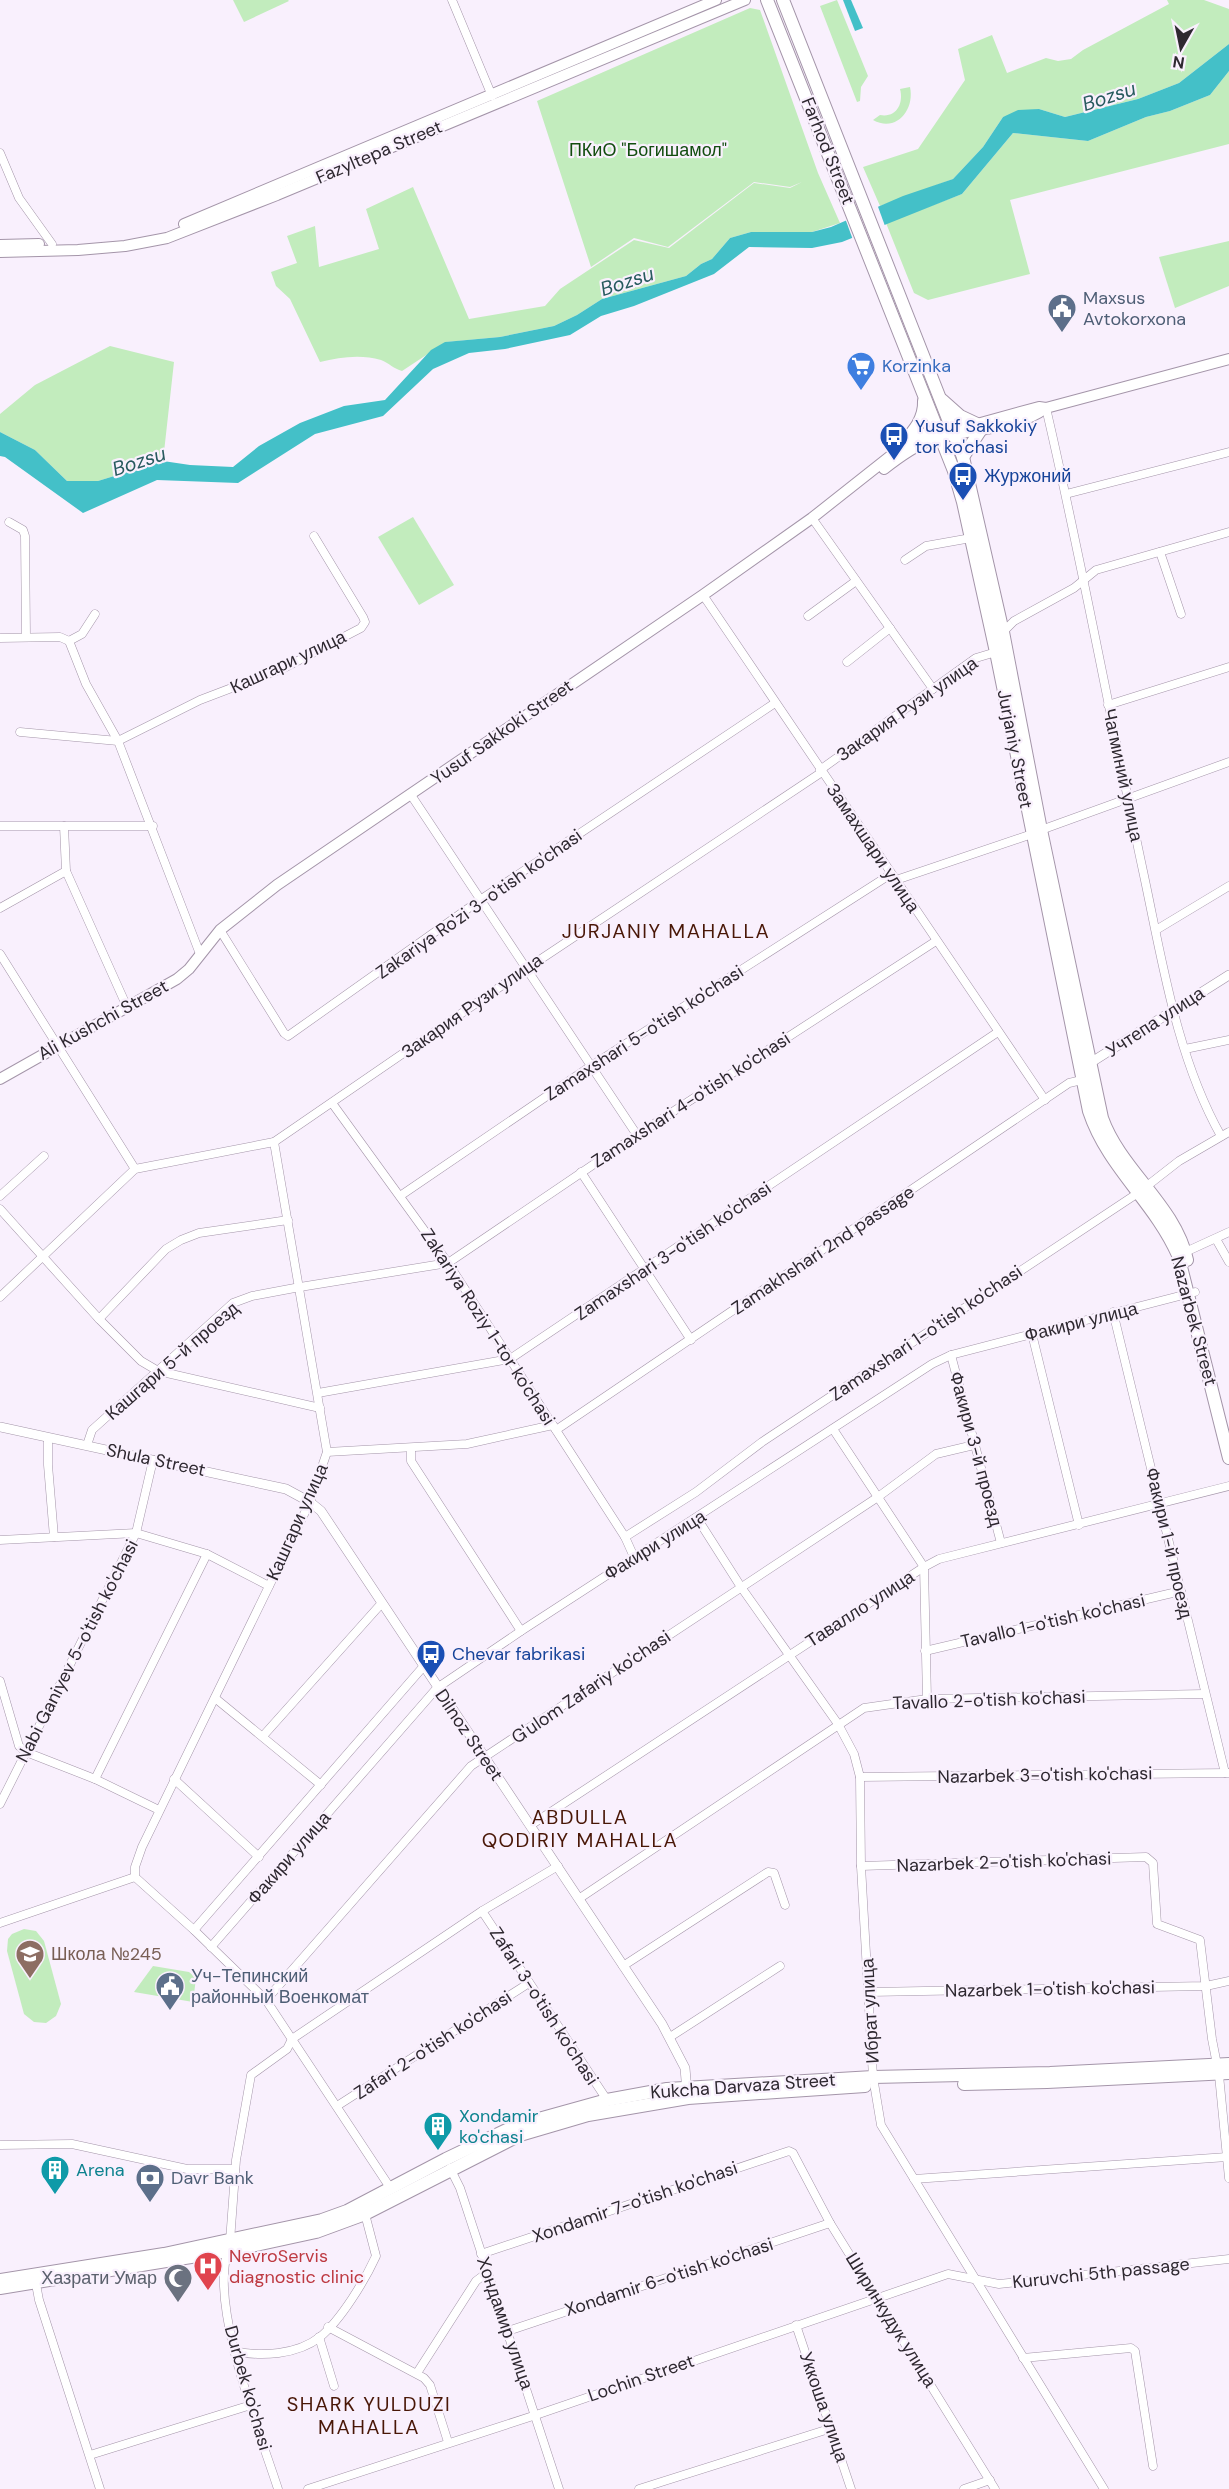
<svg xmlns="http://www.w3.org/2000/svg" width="1229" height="2489" font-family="'DM Sans',sans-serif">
<rect width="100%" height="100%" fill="#f9f0fd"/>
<g fill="#c2ecbd">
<polygon points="233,0 288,0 289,1 244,22"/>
<polygon points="837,0 868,76 861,87 860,101 857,102 820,6"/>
<polygon points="1167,0 1204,0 1229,9 1229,44 1179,83 1138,99 1065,117 1039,109 1003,117 983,147 953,179 880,206 863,167 918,149 965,80 958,49 992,35 1007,73 1046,58 1058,61 1071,59 1083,50 1169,4"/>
<path d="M 750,8 L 760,10 L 818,173 L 840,223 L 812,232 L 751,232 L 730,238 L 712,259 L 701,264 L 686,276 L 602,299 L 577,315 L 554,326 L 500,337 L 446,342 L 402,371 C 394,369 389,363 381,360 C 361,354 340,357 320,362 L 290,299 L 276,286 L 271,272 L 297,263 L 287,236 L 315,226 L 319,267 L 379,249 L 366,209 L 413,187 L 469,319 L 545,306 L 560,289 L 634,240 L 669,248 L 754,183 L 790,188 L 802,182 L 790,187 L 754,182 L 668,247 L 634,238 L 591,267 L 537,101 Z"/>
<polygon points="1229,71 1229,144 1010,200 1030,274 928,300 914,293 886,223 962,194 1013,133 1088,141 1146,117 1170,111 1210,95"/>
<path d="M 910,87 C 915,110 896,133 873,120 L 880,115 C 896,118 904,104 900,89 Z"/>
<polygon points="1229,241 1229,286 1175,308 1159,257"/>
<polygon points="110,346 174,362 163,461 98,481 67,481 35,450 0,432 0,414 35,385"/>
<polygon points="413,517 454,585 419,605 378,537"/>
<polygon points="24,1929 36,1931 44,1941 61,2004 56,2016 46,2023 34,2022 24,2014 7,1951 8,1939 12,1934"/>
<polygon points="153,1966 189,1972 196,1978 193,2002 134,1992"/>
</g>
<g fill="#44c0c8">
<polygon points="843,0 851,0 863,28 855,31"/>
<polygon points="1229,44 1229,71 1210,95 1170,111 1146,117 1088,141 1013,133 962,194 842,242 812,248 749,247 714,274 634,306 601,316 570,335 505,349 469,353 433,369 383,416 315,434 238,483 157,480 83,513 5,457 0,456 0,432 35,450 67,481 98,481 163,461 190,465 233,467 259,446 300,423 344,406 385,400 431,350 445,342 500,337 554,326 577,315 602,299 686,276 701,264 712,259 730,238 751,232 812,232 831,227 903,196 953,179 983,147 1003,117 1018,110 1039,109 1065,117 1138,99 1179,83"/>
</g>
<polygon fill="#f9f0fd" points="877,204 885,226 853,240 845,218"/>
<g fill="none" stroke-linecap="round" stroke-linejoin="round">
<g stroke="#a495a9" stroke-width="9">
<g id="minor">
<polyline points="452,0 492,96"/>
<polyline points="0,153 19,198 52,244"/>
<path d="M 1046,408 C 1082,562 1110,717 1143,871 C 1162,959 1176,1056 1221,1136"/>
<polyline points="1066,494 1229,452"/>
<polyline points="812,518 933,689"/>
<polyline points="9,522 23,530 25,536 26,637"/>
<polyline points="1160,552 1181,614"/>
<polyline points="905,560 926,546 971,538"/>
<polyline points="703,595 1045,1100"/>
<polyline points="808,616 856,581"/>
<polyline points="1003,632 1014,621 1074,588 1096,570 1229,532"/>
<polyline points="0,638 60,637 69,641 86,684 118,741 200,954"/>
<polyline points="69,641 82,634 95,614"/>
<polyline points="847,662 890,628"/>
<polyline points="1108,705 1229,667"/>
<polyline points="20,732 118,741 200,700 284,668 361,628 365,622 363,617 314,536"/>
<polyline points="820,770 976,658 996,652"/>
<polyline points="411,795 637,1135"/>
<polyline points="0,826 153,826"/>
<polyline points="1041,830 1229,762"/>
<polyline points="66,871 127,1007"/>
<polyline points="896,880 1032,834"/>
<polyline points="0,908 66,871 64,826"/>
<polyline points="220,930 284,1033 288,1036 480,900 775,703"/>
<polyline points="1156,930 1229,886"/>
<polyline points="0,954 135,1169"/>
<polyline points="1185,1049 1229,1040"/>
<polyline points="332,1103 448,1263 625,1537 634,1557"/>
<polyline points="581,1172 691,1340"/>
<polyline points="0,1196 44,1156"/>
<polyline points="400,1196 591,1066 891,874"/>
<polyline points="0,1209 99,1319 141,1361 158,1371 320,1408"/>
<polyline points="1216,1239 1229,1262"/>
<polyline points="1181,1254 1229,1232"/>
<polyline points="0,1297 135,1169 274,1142 526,969 822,772"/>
<polyline points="1113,1312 1225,1773"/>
<polyline points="99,1319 166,1249 181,1240 199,1233 288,1220"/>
<polyline points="1032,1334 1079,1525"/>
<polyline points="951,1355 1001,1543"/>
<polyline points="318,1393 510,1359 998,1032"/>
<polyline points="833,1429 924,1567 927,1699"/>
<polyline points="556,1430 1069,1083 1086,1079"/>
<polyline points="48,1438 48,1465 54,1537"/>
<polyline points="87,1445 92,1430 233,1303 252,1296 300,1287 448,1263 637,1135 936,941"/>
<polyline points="411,1449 411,1461 521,1631"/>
<polyline points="327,1452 467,1444 553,1425"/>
<polyline points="697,1518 741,1587 838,1724 854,1754 860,1777 861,1866 873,2077 881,2125 1104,2489"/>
<polyline points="625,1537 696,1492 762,1442 1138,1193 1179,1161 1229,1132"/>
<polyline points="0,1540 136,1533 207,1554 269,1586"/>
<polyline points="925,1651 1181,1591"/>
<polyline points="0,1681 19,1746 26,1752 95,1779 159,1810"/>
<polyline points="215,1698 321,1785"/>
<polyline points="263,1736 381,1604"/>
<polyline points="860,1777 1228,1773"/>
<polyline points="95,1779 207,1554"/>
<polyline points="174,1779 259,1857"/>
<polyline points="0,1804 136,1533 153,1460"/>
<polyline points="531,1825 924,1567 939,1559 1229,1486"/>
<polyline points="861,1866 1146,1857 1153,1863 1157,1924 1200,1940 1212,2039 1219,2075 1229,2178"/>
<polyline points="135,1877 135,1867 142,1847 310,1502 327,1452 274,1142"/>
<polyline points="135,1877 194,1930 266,2000 391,2189"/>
<polyline points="580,1898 864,1708 927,1699 1204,1694"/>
<polyline points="482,1911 607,2100"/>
<polyline points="0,1923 135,1877"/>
<polyline points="194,1930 423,1667"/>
<polyline points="211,1947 437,1688 521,1631 932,1364 951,1355 1195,1292"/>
<polyline points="623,1966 768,1872 774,1873 785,1905"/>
<polyline points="870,1992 1206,1986 1229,1981"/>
<polyline points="266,2000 471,1766 878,1497 936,1454 974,1445"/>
<polyline points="670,2037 780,1966"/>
<polyline points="337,2106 529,1983"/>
<polyline points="0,2145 72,2144 187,2169 235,2169"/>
<polyline points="450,2168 460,2188 559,2489"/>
<polyline points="914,2179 1227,2157"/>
<polyline points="230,2241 236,2160 251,2075 287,2049 292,2039 482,1911 558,1866"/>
<path d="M 228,2251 C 209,2305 260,2433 278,2489"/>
<polyline points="481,2254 789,2151 793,2153 830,2223 995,2489"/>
<polyline points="36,2284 39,2300 100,2489"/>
<polyline points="796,2325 851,2489"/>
<polyline points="328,2327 424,2378 430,2385 448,2442"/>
<polyline points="508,2331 830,2223"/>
<polyline points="319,2337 334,2386"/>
<path d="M 234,2351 C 261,2357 297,2355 320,2337 C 341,2320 365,2280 376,2256 L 365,2214"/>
<polyline points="1023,2358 1131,2348 1135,2351 1153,2466"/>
<polyline points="417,2373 476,2281 488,2272"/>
<polyline points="90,2455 251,2405"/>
<polyline points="308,2489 536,2415 948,2274 999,2284 1229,2259"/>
<polyline points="639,2489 832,2428"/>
<polyline points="964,2489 990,2480"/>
</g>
</g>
<g stroke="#a495a9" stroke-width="10">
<g id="tertiary">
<polyline points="1087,1065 1229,975"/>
<polyline points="0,1427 286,1489 310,1502 321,1511 662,2024 685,2068 687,2092"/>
</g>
</g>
<g stroke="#a495a9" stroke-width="12">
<g id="secondary">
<polyline points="184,224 716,0"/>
<polyline points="0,245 39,244"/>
<polyline points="0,252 78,250 125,246 167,238 277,195 745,0"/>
<path d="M 884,469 C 898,458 914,446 931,440 C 968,428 1013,432 1046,408"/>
<polyline points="0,1079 177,979 189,969 220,930 277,885 703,595 812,518 912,439 927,433 977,424 1039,407 1046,408 1229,359"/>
</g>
</g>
<g stroke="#a495a9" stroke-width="14">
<g id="primary">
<path d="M 767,0 L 954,471 L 963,502 L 996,652 L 1089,1111 C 1108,1168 1154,1201 1178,1255 L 1229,1458"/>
<path d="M 783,0 L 963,457 L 1003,632 L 1041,830 L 1102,1118 C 1121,1171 1175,1205 1187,1260"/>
<polyline points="942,400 960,416 977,424"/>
<path d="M 898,449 C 911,434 925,421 924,401"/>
<polyline points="963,457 980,431"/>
<polyline points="964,2084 1047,2082 1229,2073"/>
<polyline points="0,2280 164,2254 322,2220 347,2211 446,2159 517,2125 607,2100 667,2089 873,2077 1050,2073 1229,2064"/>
<polyline points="0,2288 228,2251 316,2232 365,2214 520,2135 588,2115 688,2098 865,2086"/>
</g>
</g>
<use href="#minor" stroke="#fff" stroke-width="8"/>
<use href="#tertiary" stroke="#fff" stroke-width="9"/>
<use href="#secondary" stroke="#fff" stroke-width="10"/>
<use href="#primary" stroke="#fff" stroke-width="12"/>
</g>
<defs>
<g id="civic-pin" transform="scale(1.5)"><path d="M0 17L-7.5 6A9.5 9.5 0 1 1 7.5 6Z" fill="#5c6f8a" stroke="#f9f0fd"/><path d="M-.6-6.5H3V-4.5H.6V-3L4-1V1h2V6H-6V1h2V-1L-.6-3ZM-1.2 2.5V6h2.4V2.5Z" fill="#fff"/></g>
<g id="supermarket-pin" transform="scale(1.5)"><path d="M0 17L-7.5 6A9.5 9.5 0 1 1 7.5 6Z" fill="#3f7fe0" stroke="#f9f0fd"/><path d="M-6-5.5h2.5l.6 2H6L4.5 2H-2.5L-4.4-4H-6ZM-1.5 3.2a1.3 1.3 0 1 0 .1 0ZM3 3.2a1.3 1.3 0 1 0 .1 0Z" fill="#fff"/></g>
<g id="bus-pin" transform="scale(1.5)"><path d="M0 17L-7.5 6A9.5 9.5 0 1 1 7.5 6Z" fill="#1a4fb4" stroke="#f9f0fd"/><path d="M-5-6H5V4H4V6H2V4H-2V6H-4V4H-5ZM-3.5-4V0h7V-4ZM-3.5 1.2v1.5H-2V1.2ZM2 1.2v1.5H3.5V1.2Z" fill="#fff"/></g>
<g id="school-pin" transform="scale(1.5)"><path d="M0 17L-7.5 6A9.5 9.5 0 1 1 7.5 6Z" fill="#8d6e63" stroke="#f9f0fd"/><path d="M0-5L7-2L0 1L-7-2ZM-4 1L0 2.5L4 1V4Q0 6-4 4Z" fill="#fff"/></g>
<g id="building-pin" transform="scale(1.5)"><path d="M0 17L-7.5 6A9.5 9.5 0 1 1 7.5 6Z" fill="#0f9aa8" stroke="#f9f0fd"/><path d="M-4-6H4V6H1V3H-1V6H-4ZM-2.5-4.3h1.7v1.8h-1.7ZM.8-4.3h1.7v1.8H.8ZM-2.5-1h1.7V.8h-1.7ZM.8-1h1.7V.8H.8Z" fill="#fff"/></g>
<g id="bank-pin" transform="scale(1.5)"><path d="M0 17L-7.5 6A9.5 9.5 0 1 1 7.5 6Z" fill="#5c6f8a" stroke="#f9f0fd"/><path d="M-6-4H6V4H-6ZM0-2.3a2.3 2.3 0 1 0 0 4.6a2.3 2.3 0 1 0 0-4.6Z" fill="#fff"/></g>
<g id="hospital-pin" transform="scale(1.5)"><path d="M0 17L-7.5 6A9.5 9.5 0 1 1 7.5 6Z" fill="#e0444e" stroke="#f9f0fd"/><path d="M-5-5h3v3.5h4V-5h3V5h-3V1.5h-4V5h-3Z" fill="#fff"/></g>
<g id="mosque-pin" transform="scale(1.5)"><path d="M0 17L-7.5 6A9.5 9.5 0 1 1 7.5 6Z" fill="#6b7280" stroke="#f9f0fd"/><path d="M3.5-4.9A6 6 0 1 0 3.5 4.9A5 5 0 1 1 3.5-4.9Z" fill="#fff"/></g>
</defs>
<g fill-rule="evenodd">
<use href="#civic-pin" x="1062" y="308"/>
<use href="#supermarket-pin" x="861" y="366"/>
<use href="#bus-pin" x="894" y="436"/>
<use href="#bus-pin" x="963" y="476"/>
<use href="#bus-pin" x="431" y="1654"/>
<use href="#school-pin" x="30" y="1954"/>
<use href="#civic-pin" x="170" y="1986"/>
<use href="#building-pin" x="438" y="2126"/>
<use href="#building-pin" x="55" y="2170"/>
<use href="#bank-pin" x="150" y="2178"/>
<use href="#hospital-pin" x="208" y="2266"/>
<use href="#mosque-pin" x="178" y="2278"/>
</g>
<g text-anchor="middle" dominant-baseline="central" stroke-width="4.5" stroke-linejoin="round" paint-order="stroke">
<g font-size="18" fill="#124d0f" stroke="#f9f0fd">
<text x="648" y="150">ПКиО "Богишамол"</text>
</g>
<g font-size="18" fill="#2e2830" stroke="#f9f0fd">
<text transform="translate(828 151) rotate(68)">Farhod Street</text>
<text transform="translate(379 152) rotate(-23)">Fazyltepa Street</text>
<text transform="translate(288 662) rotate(-25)">Кашгари улица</text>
<text transform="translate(907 709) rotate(-35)">Закария Рузи улица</text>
<text transform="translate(502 732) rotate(-35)">Yusuf Sakkoki Street</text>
<text transform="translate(1015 749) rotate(79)">Jurjaniy Street</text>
<text transform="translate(1123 775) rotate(78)">Чагминий улица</text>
<text transform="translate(873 848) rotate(56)">Замахшари улица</text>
<text transform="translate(479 904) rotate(-35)">Zakariya Ro'zi 3-o'tish ko'chasi</text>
<text transform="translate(472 1006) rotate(-35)">Закария Рузи улица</text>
<text transform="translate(103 1020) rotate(-29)">Ali Kushchi Street</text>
<text transform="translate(1155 1022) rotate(-33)">Учтепа улица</text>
<text transform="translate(644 1033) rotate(-33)">Zamaxshari 5-o'tish ko'chasi</text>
<text transform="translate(691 1100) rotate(-33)">Zamaxshari 4-o'tish ko'chasi</text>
<text transform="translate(823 1250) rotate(-34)">Zamakhshari 2nd passage</text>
<text transform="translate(673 1251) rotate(-34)">Zamaxshari 3-o'tish ko'chasi</text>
<text transform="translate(1194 1321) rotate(75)">Nazarbek Street</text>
<text transform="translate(1081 1322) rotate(-14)">Факири улица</text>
<text transform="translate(488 1327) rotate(57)">Zakariya Roziy 1-tor ko'chasi</text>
<text transform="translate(926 1333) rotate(-34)">Zamaxshari 1-o'tish ko'chasi</text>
<text transform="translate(172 1361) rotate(-41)">Кашгари 5-й проезд</text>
<text transform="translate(976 1449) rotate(75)">Факири 3-й проезд</text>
<text transform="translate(156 1460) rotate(12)">Shula Street</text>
<text transform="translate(297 1522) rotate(-66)">Кашгари улица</text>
<text transform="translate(1169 1543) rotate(77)">Факири 1-й проезд</text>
<text transform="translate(655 1545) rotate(-32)">Факири улица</text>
<text transform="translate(860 1609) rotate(-33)">Тавалло улица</text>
<text transform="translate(1053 1621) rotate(-13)">Tavallo 1-o'tish ko'chasi</text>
<text transform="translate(77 1651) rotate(-63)">Nabi Ganiyev 5-o'tish ko'chasi</text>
<text transform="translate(591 1687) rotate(-34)">G'ulom Zafariy ko'chasi</text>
<text transform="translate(989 1700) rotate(-2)">Tavallo 2-o'tish ko'chasi</text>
<text transform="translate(469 1735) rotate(56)">Dilnoz Street</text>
<text transform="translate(1045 1775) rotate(-1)">Nazarbek 3-o'tish ko'chasi</text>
<text transform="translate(289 1858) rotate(-49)">Факири улица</text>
<text transform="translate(1004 1862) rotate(-2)">Nazarbek 2-o'tish ko'chasi</text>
<text transform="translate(1050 1989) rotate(-1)">Nazarbek 1-o'tish ko'chasi</text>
<text transform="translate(544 2006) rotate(57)">Zafari 3-o'tish ko'chasi</text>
<text transform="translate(870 2011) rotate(-93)">Ибрат улица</text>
<text transform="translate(433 2045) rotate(-33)">Zafari 2-o'tish ko'chasi</text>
<text transform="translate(743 2086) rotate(-4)">Kukcha Darvaza Street</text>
<text transform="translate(635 2202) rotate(-19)">Xondamir 7-o'tish ko'chasi</text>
<text transform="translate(1101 2273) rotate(-6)">Kuruvchi 5th passage</text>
<text transform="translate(669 2277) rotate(-18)">Xondamir 6-o'tish ko'chasi</text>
<text transform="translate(891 2320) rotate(58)">Ширинкудук улица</text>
<text transform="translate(505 2323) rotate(71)">Хондамир улица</text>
<text transform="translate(641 2378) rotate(-19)">Lochin Street</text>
<text transform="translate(248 2388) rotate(74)">Durbek ko'chasi</text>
<text transform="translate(824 2407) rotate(71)">Уккоша улица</text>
</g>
<g font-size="18" fill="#4e5e75" stroke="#f9f0fd" text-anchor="start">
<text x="1083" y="298">Maxsus<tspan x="1083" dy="21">Avtokorxona</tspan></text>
<text x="191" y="1976">Уч-Тепинский<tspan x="191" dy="21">районный Военкомат</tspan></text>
<text x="171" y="2178">Davr Bank</text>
</g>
<g font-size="18" fill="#366cbe" stroke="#f9f0fd" text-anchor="start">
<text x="882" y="366">Korzinka</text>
</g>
<g font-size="18" fill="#164399" stroke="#f9f0fd" text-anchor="start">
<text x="915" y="426">Yusuf Sakkokiy<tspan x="915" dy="21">tor ko'chasi</tspan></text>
<text x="984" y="476">Журжоний</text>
<text x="452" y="1654">Chevar fabrikasi</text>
</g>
<g font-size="18" fill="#785e54" stroke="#f9f0fd" text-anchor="start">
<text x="51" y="1954">Школа №245</text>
</g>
<g font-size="18" fill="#0d838f" stroke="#f9f0fd" text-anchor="start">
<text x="459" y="2116">Xondamir<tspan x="459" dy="21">ko'chasi</tspan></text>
<text x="76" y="2170">Arena</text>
</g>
<g font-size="18" fill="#be3a42" stroke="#f9f0fd" text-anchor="start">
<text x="229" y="2256">NevroServis<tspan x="229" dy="21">diagnostic clinic</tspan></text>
</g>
<g font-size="18" fill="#5b616d" stroke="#f9f0fd" text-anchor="end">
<text x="157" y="2278">Хазрати Умар</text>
</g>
<g font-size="20" font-style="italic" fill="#275a5e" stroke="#f9f0fd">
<text transform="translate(1109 96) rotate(-18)">Bozsu</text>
<text transform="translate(627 281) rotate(-18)">Bozsu</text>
<text transform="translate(139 461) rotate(-18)">Bozsu</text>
</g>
<g font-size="20" letter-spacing="1.5" fill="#491707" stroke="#f9f0fd">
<text x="666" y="931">JURJANIY MAHALLA</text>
<text x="580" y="1817">ABDULLA<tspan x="580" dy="23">QODIRIY MAHALLA</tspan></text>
<text x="369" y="2404">SHARK YULDUZI<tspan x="369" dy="23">MAHALLA</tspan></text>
</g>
</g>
<g transform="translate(1181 48) rotate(189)" stroke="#f9f0fd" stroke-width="4.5" paint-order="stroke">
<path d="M0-4.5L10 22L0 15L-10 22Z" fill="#2e2830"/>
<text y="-9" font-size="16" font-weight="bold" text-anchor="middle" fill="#2e2830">N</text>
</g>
</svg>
